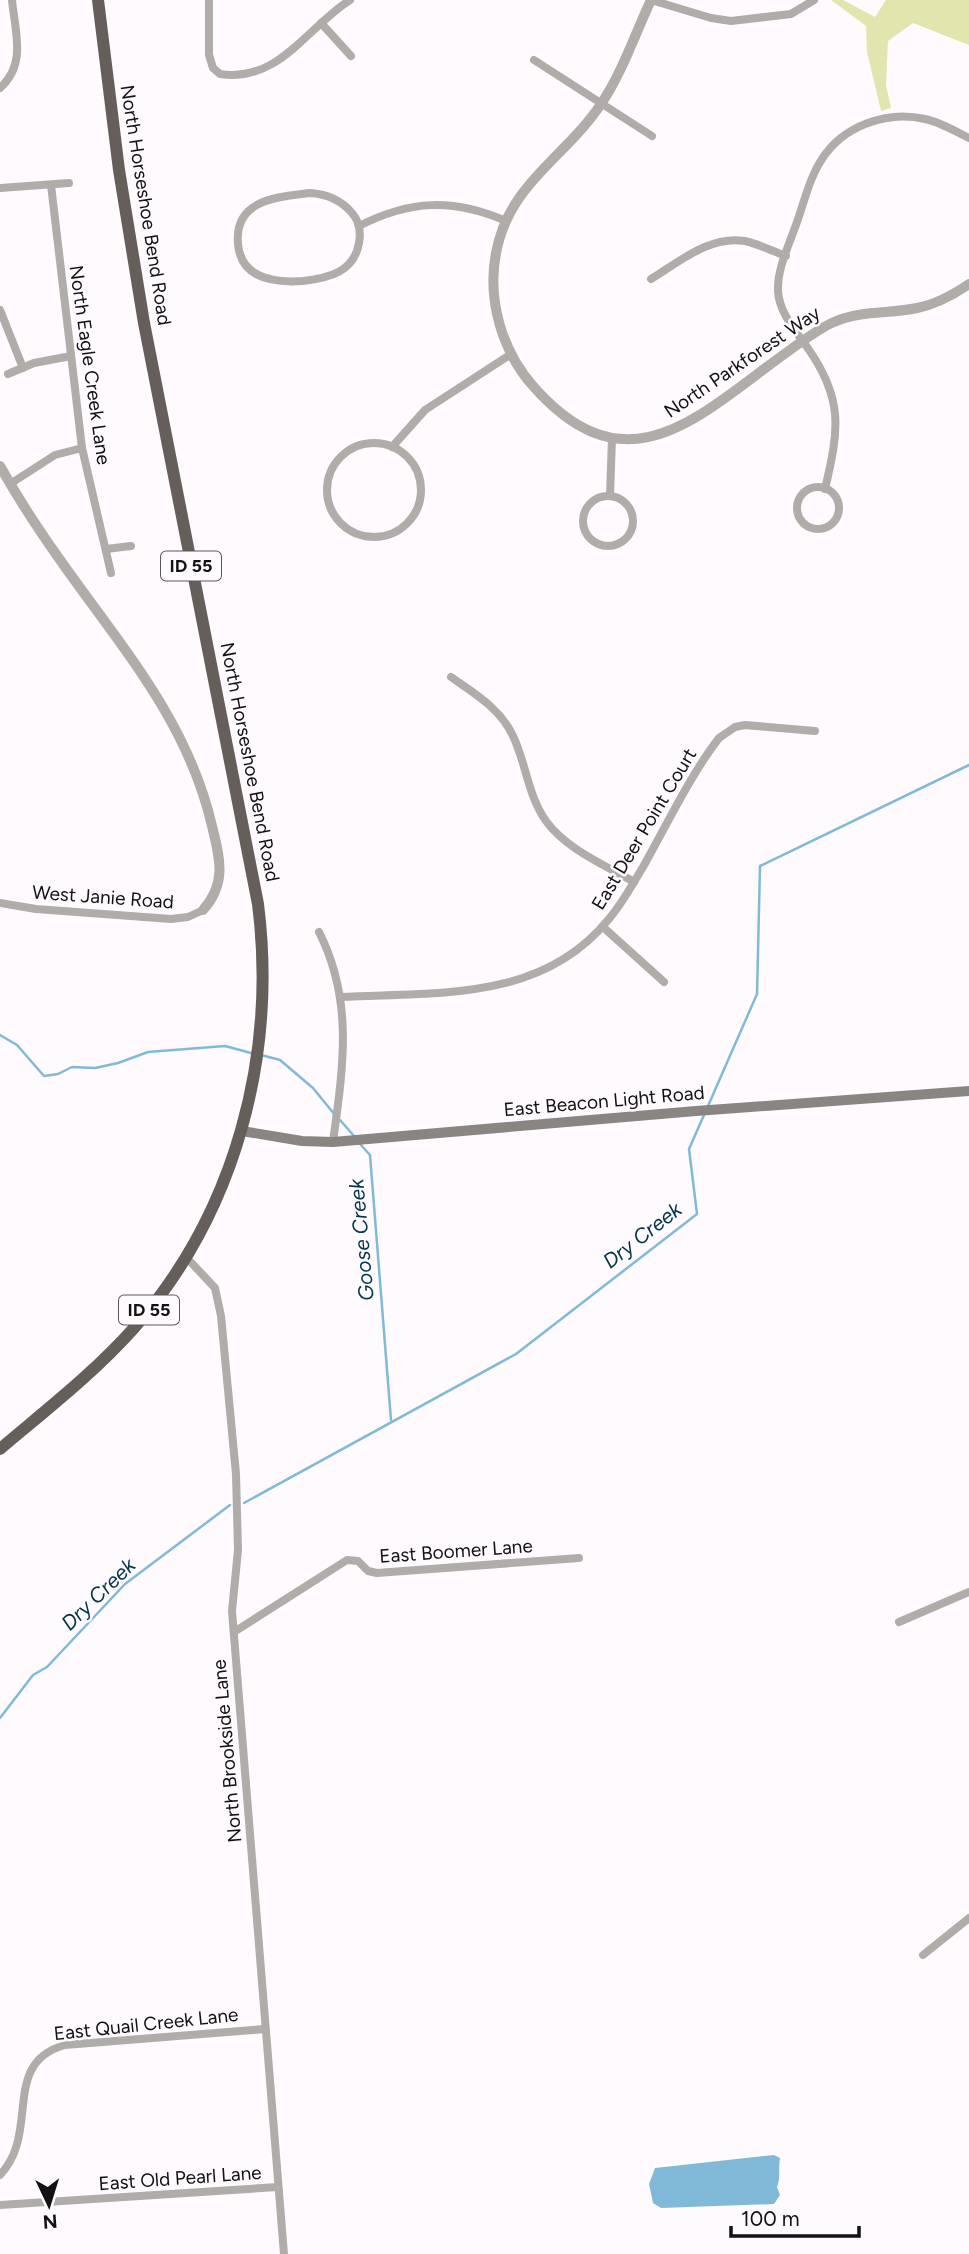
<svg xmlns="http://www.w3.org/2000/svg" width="969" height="2254" font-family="Figtree,sans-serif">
<rect width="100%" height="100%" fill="#fefafe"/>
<polygon fill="#e2e6ae" points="831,0 843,0 875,17 886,0 969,0 969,45 913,23 888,41 886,85 891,108 881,111 867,52 866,26"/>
<path fill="#80bad8" d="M 774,2155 L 780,2158 C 778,2169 781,2177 777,2187 L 780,2195 L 774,2204 L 661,2208 L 653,2203 L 649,2184 L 655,2168 Z"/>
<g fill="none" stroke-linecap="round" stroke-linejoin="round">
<g stroke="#80bad8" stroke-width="2.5">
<polyline points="0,1035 17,1045 44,1076 58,1074 72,1067 95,1068 118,1063 148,1052 225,1046 251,1053"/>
<polyline points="261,1055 280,1060 313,1088 335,1115"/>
<polyline points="708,1106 757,994 760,866 969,765"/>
<polyline points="340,1120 354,1136"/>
<polyline points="360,1144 370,1155 391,1420"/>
<polyline points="244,1503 516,1354 697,1214 689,1149 704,1115"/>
<polyline points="0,1718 33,1675 47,1667 125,1584 230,1505"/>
</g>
<g stroke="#afacaa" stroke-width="8">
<path d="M 209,0 L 209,55 L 213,68 L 220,74 C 279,83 307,27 350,0"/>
<polyline points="651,0 711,18 731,21 791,14 814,0"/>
<polyline points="321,23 351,56"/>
<polyline points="534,60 652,136"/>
<path d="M 0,88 C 27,64 15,32 12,0"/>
<polyline points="51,185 82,448 111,573"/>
<polyline points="0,188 69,183"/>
<path d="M 310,193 C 327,194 341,200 352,213 C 359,221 361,232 359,243 C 354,272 329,278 303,281 C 275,283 241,279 238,244 C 234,199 278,197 310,193 Z"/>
<path d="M 359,226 C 410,200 453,198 506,221"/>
<path d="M 651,279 C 679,262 710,235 745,241 C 759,244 772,251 786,256"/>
<polyline points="0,310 23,368"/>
<polyline points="8,374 34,363 71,356"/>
<circle cx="374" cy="490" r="47"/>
<polyline points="392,447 425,410 511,354"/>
<polyline points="10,484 55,455 82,448"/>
<circle cx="818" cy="508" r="21"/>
<path d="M 825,489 C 839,430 844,399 807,347 C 795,330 779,312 778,291 C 777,267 791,241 798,219 C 805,199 810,177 822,159 C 843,126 887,110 925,119 C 940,122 955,131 969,138"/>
<polyline points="610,496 612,438"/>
<circle cx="608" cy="521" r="25"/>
<polyline points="106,549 131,546"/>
<path d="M 451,677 C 475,694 500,708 513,736 C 526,763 528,796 546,821 C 566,849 605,865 634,882"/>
<polyline points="0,903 36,909 171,919 188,917 203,910"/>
<polyline points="603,927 664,982"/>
<path d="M 319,932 C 354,1001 343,1068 333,1142"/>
<path d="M 341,997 C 437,992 541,1002 608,920 C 622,904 632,885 643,867 C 666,826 691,774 719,738 L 735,727 L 745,725 L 815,731"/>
<polyline points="186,1257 215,1288 221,1316 236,1474 238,1550 232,1611 284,2254"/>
<polyline points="899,1622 969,1592"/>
<polyline points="234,1632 347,1560 358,1561 368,1571 377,1573 579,1558"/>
<polyline points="923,1955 969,1918"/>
<path d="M 0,2175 C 41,2132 0,2063 65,2045 L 265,2029"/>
<polyline points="0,2205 278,2187"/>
</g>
<g stroke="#afacaa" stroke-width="10">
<path d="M 651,0 C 635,34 622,73 601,104 C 565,158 509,183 496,253 C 487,300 502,351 533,386 C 629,495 701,413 790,350 C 804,340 818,329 834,322 C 861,310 889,314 917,308 C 937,304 953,295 969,284"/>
<path d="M 0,466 C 19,500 40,532 63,564 C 123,649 188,722 212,826 C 220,859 227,883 203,910"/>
</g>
<polyline stroke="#8a8583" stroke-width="10" points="242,1131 302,1141 333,1142 696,1111 969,1091"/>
<path stroke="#655e5b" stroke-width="12" d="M 0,1449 C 46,1410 94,1373 134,1328 C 236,1212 277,1055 258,904 L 144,323 L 119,170 L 98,0"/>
</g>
<g text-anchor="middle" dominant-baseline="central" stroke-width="5" stroke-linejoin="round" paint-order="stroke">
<g fill="#fefafe" stroke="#5a575a" stroke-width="2">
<rect x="161" y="551.5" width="60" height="29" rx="5"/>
<rect x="119" y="1295.5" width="60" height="29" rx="5"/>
</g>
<g font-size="18" font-weight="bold" fill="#131113">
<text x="191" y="566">ID 55</text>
<text x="149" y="1310">ID 55</text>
</g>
<g font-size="19" fill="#131113" stroke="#fefafe">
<text transform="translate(146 205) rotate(81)">North Horseshoe Bend Road</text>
<text transform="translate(742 362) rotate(-34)">North Parkforest Way</text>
<text transform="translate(90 365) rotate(82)">North Eagle Creek Lane</text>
<text transform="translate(250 762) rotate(79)">North Horseshoe Bend Road</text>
<text transform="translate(644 829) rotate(-59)">East Deer Point Court</text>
<text transform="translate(103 897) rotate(4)">West Janie Road</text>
<text transform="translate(604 1101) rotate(-5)">East Beacon Light Road</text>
<text transform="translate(456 1551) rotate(-4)">East Boomer Lane</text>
<text transform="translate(227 1751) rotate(-95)">North Brookside Lane</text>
<text transform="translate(146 2024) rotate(-6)">East Quail Creek Lane</text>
<text transform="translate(180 2178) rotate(-4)">East Old Pearl Lane</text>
</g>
<g font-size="21" font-style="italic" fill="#01354a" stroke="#fefafe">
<text transform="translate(642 1235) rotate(-38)">Dry Creek</text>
<text transform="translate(361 1240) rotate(-95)">Goose Creek</text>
<text transform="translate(98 1594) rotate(-44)">Dry Creek</text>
</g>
</g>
<g transform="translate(49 2205) rotate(176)" stroke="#fefafe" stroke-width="5" paint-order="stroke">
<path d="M0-5L12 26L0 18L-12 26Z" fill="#131113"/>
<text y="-10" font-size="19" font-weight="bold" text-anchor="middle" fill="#131113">N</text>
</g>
<path d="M731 2226v10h128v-10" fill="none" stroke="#131113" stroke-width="3.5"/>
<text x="741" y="2226" font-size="21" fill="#131113" stroke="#fefafe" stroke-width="5" paint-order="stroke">100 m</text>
</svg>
